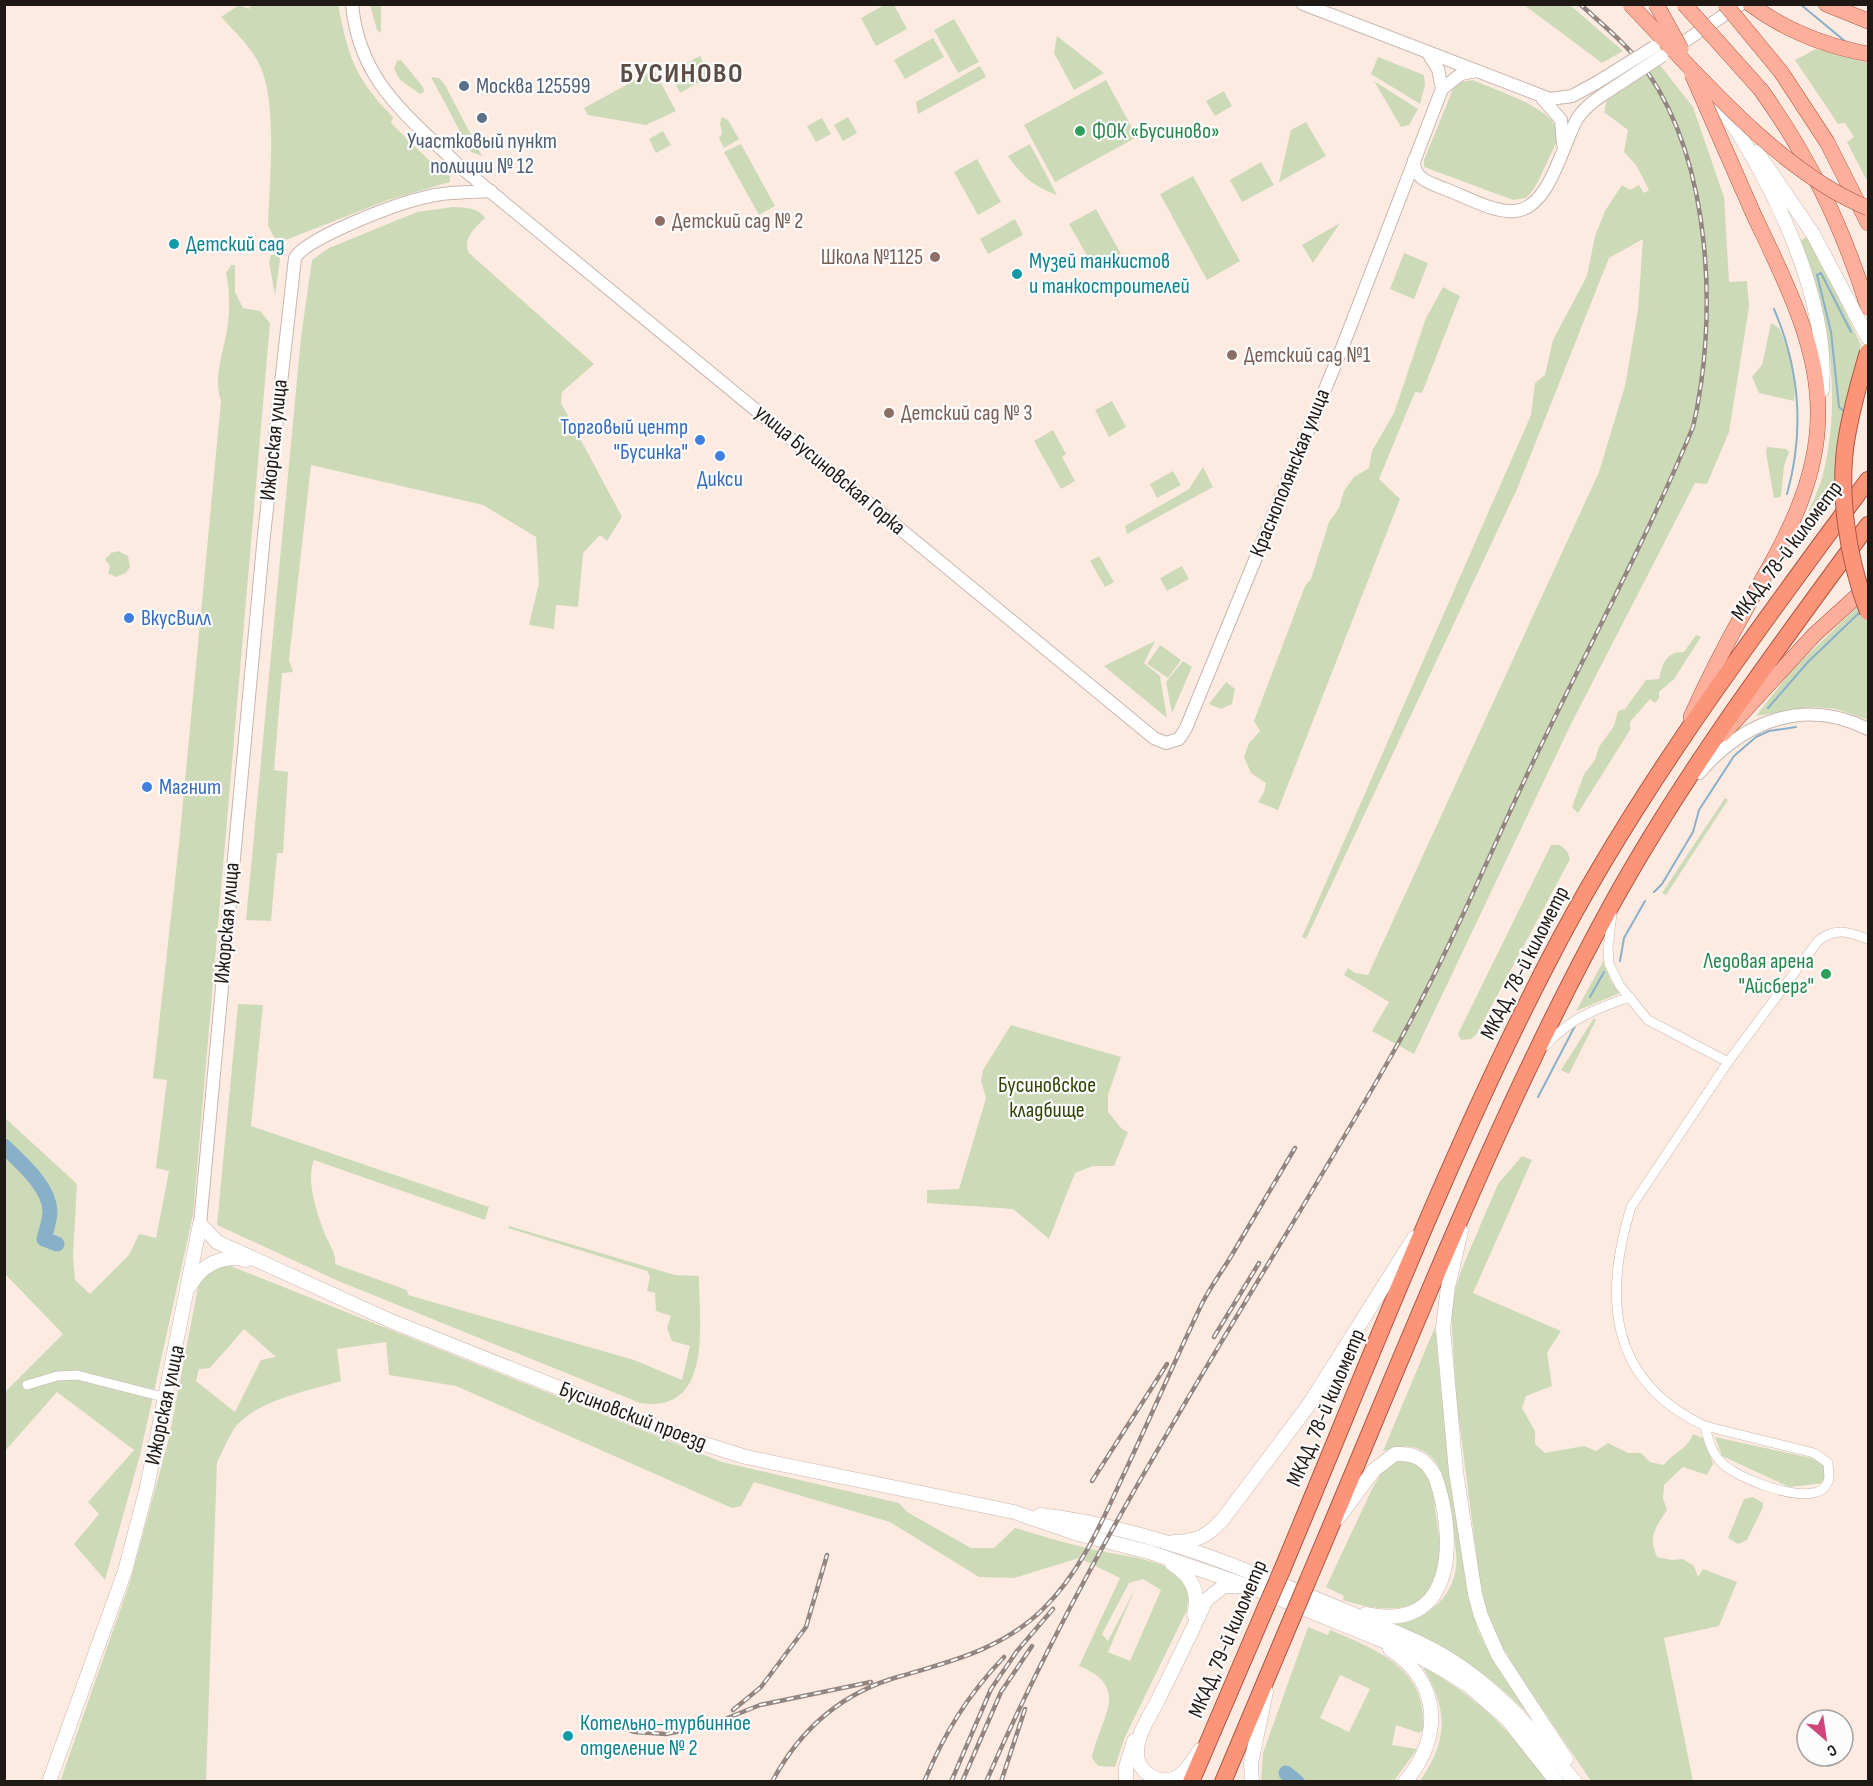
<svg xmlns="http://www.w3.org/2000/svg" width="1873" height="1786" font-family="'Sofia Sans Condensed',sans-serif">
<rect width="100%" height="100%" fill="#fdebe2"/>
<g fill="#cddab8" fill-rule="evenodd">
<polygon points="886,4 894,5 907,29 876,46 861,18"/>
<path d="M 239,5 L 249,9 L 251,5 L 338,5 C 349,58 354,77 393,117 L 391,123 L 436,167 L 439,160 L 450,170 L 450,182 L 388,200 L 283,241 L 274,237 L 268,226 C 269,183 279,97 257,60 C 248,44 234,31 221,17 Z"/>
<polygon points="370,5 381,5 381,33 377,30"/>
<polygon points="1524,5 1570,5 1623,51 1602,63"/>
<polygon points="954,19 979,62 958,73 934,30"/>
<polygon points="1057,35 1057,36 1104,73 1074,90 1054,53"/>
<polygon points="933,38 944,57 905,79 894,60"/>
<polygon points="1816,49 1868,63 1868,183 1847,142 1854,137 1845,123 1838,124 1795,60"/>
<polygon points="700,56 710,76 680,93 669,72"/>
<polygon points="1378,57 1424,75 1425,85 1420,104 1371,74"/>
<polygon points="401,60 423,87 424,92 420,94 400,80 394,69 397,61"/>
<polygon points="1660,65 1693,107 1724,197 1729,282 1747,281 1749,307 1729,432 1707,484 1695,483 1571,724 1414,1054 1372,1031 1389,1002 1344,975 1348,968 1355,973 1368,975 1599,472 1625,386 1638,310 1643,239 1609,258 1517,489 1306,939 1302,937 1531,415 1535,383 1545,375 1553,340 1587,276 1595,236 1605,211 1622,185 1630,190 1639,185 1644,193 1649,190 1636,165 1624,152 1628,130 1604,112 1607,99"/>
<polygon points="980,66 986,77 918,114 916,102"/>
<polygon points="654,70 676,111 646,125 588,115 584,108"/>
<polygon points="431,77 439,78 445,85 482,156 471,152"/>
<polygon points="1106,80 1137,137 1055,182 1024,125"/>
<path d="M 1473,80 C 1494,90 1554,107 1557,132 C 1559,141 1552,151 1549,158 C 1542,172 1537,188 1526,198 L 1513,200 L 1424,167 L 1424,160 L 1453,89 L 1460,82 Z"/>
<polygon points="1374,81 1418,109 1409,125 1401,127"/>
<polygon points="1224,91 1232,106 1215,116 1206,101"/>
<polygon points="722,117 728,120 739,139 724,148 719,138 722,134 720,123"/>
<polygon points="848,117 857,133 843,141 834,125"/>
<polygon points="822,118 831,134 816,142 807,126"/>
<polygon points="1306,122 1326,156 1279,182 1291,130"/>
<polygon points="663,131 671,145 656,153 649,139"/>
<polygon points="741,144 775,206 759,215 724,152"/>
<path d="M 1030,144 L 1057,195 C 1034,187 1022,176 1008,156 Z"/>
<polygon points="977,159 1001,202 978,215 954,172"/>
<polygon points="1261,162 1274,185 1242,202 1230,180"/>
<polygon points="1193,176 1240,261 1207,280 1160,194"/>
<path d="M 453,207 C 465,208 478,207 485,218 C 475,228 462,238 469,253 L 594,364 L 562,392 L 561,403 L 622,517 L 607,541 L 600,535 L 583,553 L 578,607 L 556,605 L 554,629 L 529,625 L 539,583 L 536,537 L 483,505 L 311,465 L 289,660 L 293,672 L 282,673 L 274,770 L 288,772 L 283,853 L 277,853 L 271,921 L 246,920 L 301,337 L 312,260 L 329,248 L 417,212 Z"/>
<polygon points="1096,209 1121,254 1094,268 1069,224"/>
<polygon points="1015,219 1023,235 988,254 980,239"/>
<polygon points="1340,223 1313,263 1302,245"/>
<path d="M 1806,237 L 1820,259 L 1861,345 L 1849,392 L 1840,485 L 1794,549 C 1793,540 1818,494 1822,478 C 1843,398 1829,316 1801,240 Z"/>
<polygon points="1404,253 1428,263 1414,299 1390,289"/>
<polygon points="278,254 280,259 275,295 269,262 271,255"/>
<path d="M 231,265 L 235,265 L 235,292 L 243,308 L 260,311 L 270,323 L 193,1215 L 140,1455 L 105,1580 L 74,1544 L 99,1514 L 88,1502 L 134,1450 L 57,1392 L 5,1451 L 5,1392 L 63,1334 L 5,1274 L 4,1117 L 77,1184 L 73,1255 L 75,1280 L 90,1294 L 129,1255 L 139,1234 L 156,1238 L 169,1171 L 156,1168 L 167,1080 L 153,1078 L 179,844 L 221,401 C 213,379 223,353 227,330 C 230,311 230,292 226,273 Z"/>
<polygon points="1443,287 1460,296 1422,393 1415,392 1379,479 1400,499 1278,810 1258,802 1264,792 1266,783 1251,773 1244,757 1249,743 1260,731 1254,721 1305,586 1311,579 1329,522 1339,508 1344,491 1354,477 1369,468 1372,451 1394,413 1426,318"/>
<path d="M 1771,323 L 1779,328 C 1789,349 1797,378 1794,401 L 1759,393 L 1752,377 L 1762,365 Z"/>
<polygon points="1112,401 1126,427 1109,437 1095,410"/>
<polygon points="1053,430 1066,454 1062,457 1075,481 1061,489 1034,441"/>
<polygon points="1767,447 1786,449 1789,452 1784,466 1781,497 1774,498 1766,453"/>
<polygon points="1203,467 1213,487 1127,534 1125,526 1189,489"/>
<polygon points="1173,471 1181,485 1157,498 1150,484"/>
<polygon points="118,551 128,556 130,567 126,573 116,577 108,573 110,566 105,559 111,553"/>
<polygon points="1099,556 1114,582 1105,587 1090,561"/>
<polygon points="1182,566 1189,579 1167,591 1160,578"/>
<polygon points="1861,603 1868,622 1868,720 1836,709 1813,707 1756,716 1791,671"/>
<path d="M 1696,635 L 1701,637 L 1674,679 L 1659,692 L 1659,698 L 1655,703 L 1650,699 L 1630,722 L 1630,730 L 1578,813 L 1572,807 L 1584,774 L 1595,760 L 1599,747 L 1614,726 L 1618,711 L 1625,709 L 1646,680 L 1659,679 C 1662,665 1666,651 1684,652 Z"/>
<polygon points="1155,641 1144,663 1160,676 1167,718 1104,666"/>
<polygon points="1160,645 1181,660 1168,678 1147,664"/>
<polygon points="1183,661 1192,667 1172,713 1166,682"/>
<polygon points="1226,682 1235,689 1232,704 1221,709 1209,704"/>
<polygon points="1725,798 1728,800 1666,895 1662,893"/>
<polygon points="1551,845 1560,845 1567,851 1570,859 1476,1035 1471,1039 1461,1040 1458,1034"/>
<polygon points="1604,960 1610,980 1620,993 1576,1011"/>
<path d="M 238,1004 L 263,1005 L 251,1126 L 489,1207 L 485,1220 L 314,1160 C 306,1179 316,1210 323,1229 C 326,1241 337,1252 335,1264 L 407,1290 L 408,1295 L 634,1360 L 682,1380 L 690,1346 L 672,1341 L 667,1328 L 671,1316 L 656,1311 L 655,1293 L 647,1291 L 650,1277 L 647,1271 L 508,1228 L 509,1226 L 675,1275 L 699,1276 C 699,1323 714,1414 640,1403 L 336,1280 L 217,1225 Z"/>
<polygon points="1594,1018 1596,1020 1569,1074 1561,1070"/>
<polygon points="1011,1025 1121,1057 1108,1095 1108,1112 1122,1129 1128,1132 1114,1166 1093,1166 1075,1173 1049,1239 1013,1209 927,1203 927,1190 959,1189 986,1098 981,1081 983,1070"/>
<path d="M 1522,1156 L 1532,1160 L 1473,1293 L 1561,1331 L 1547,1353 L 1552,1386 L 1526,1396 L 1522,1408 L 1535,1431 L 1535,1444 L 1545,1453 L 1584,1446 L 1596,1451 L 1608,1443 L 1628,1453 L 1641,1453 L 1650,1462 L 1664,1465 C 1673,1452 1687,1450 1693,1434 L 1705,1439 L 1713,1464 L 1707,1475 L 1683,1467 L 1664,1485 L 1663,1498 L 1667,1510 C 1655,1528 1648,1537 1657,1557 L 1671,1560 L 1683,1559 L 1694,1566 L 1698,1577 L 1703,1569 L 1737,1582 L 1719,1626 L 1664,1638 L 1693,1781 L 1591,1781 L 1524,1682 L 1501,1645 L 1488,1614 L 1481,1590 L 1456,1397 L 1451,1311 L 1455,1290 L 1462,1268 L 1498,1184 Z"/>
<path d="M 228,1265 L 722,1462 L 899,1503 L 907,1512 L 971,1548 L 994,1548 L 1015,1528 C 1039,1535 1063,1543 1087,1548 C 1112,1555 1161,1557 1179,1576 C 1189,1586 1189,1597 1187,1610 L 1125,1737 L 1115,1767 L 1098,1766 L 1092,1758 C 1099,1718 1133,1688 1079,1666 L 1120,1578 L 1079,1558 L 1014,1578 L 979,1577 L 890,1522 L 754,1482 L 741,1506 L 732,1508 L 456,1386 L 389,1375 L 386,1342 L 337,1349 L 341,1381 C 311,1390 259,1400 237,1425 C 229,1435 223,1451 217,1462 L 206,1781 L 60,1782 L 130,1582 L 169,1438 L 198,1287 L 205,1272 ZM 244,1329 L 276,1357 L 261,1360 L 235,1412 L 196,1381 L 199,1369 L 210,1368 ZM 1143,1579 L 1161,1590 L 1130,1661 L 1108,1652 L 1135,1589 L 1108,1641 L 1102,1634 L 1129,1583 Z"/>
<path d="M 1435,1327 L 1449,1470 L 1468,1595 L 1478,1630 L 1488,1651 L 1530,1716 C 1491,1676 1446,1644 1393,1624 C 1423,1623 1453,1598 1456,1567 C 1458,1549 1452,1530 1450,1512 C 1446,1490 1445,1463 1423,1451 C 1410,1443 1397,1447 1383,1451 Z"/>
<polygon points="1715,1437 1815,1459 1826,1467 1825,1483 1789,1487 1722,1456"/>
<path d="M 1398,1461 C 1409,1461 1420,1463 1426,1473 C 1435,1487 1434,1506 1437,1522 C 1439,1538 1444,1556 1439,1572 C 1425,1619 1378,1611 1343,1600 L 1344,1596 L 1326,1587 L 1373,1487 L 1382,1472 Z"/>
<polygon points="1753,1497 1763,1503 1763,1507 1747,1540 1738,1544 1728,1538 1744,1499"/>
<path d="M 1308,1627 L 1328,1635 L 1330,1630 C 1378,1650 1428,1669 1423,1730 L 1419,1733 L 1396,1725 L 1392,1745 L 1417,1749 L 1394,1781 L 1261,1781 L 1263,1753 ZM 1340,1675 L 1370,1689 L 1349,1732 L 1320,1718 Z"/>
<path d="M 1423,1667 C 1476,1695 1514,1735 1549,1782 L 1419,1782 C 1449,1741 1448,1709 1423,1667 Z"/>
</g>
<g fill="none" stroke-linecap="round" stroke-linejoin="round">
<g stroke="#89b0c9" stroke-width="2">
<polyline points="1800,4 1846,42"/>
<path d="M 1774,309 C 1800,370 1805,430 1787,494"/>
<polyline points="1845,412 1839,407 1831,332 1817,275 1821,273 1851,332"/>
<polyline points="1768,708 1808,662 1860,612"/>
<polyline points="1654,892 1662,884 1693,832 1699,810 1734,756 1756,737 1769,731 1796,727"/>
<polyline points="1620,961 1624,938 1645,901"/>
<polyline points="1590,997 1604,972"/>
<polyline points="1538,1097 1575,1026"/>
</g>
<g stroke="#89b0c9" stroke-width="15">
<path d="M 4,1146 C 21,1163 49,1186 50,1211 C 50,1220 46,1231 44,1239 L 57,1244"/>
<polyline points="1286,1773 1297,1782"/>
</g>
<g stroke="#c7b6ad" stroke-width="10">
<g id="minor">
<path d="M 1612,914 L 1608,948 L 1609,964 L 1620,986 L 1648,1020 L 1728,1062 L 1631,1207 C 1603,1298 1609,1381 1705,1426 C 1708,1439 1711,1451 1720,1461 C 1735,1478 1794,1500 1817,1492 C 1823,1490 1827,1485 1829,1479 L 1828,1463 L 1814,1453 L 1705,1426"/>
<path d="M 1545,1046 C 1569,1019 1597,1008 1630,997"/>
<path d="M 1728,1062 L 1818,941 C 1835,927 1849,932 1868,939"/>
<polyline points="27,1385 57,1376 77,1375 167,1398"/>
</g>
</g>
<g stroke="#c7b6ad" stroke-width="14">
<g id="tertiary">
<path d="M 352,4 C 359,81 406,114 457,164 L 1154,738 L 1166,743 L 1179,739 L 1186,728 L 1342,348 L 1442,89 L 1461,74 L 1476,71"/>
<polyline points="1303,4 1550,99 1572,96 1596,83"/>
<polyline points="1673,49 1741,4"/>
<polyline points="1428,53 1438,69 1442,89"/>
<polyline points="1542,98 1561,120 1563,144"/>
<path d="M 1414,160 C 1413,179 1430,183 1445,189 C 1465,196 1493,213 1515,211 C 1550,208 1562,145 1577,119 C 1584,108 1593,101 1604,94"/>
<path d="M 1699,773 C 1744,721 1804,697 1868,729"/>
<path d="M 200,1224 L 264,535 L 295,258 C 306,238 396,204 422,198 C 444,192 468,192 491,191"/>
</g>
</g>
<g stroke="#c7b6ad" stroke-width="15">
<g id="secondary">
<path d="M 1718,102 C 1770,177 1830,297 1822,390"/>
<polyline points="1757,152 1813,234 1868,338"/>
<polyline points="200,1224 217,1242 391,1321 682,1437 746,1457 1014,1512 1078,1534 1149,1552 1251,1587 1413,1653 1444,1670 1468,1685 1507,1719 1557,1782"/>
<polyline points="1461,1231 1448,1287 1443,1328 1456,1472 1475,1594 1481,1616 1498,1655 1566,1759"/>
<path d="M 190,1286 C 201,1265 223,1254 246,1260"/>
<path d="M 1040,1515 C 1147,1527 1251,1571 1350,1613 C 1389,1630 1430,1644 1464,1669 C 1508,1700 1541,1740 1575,1782"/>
<path d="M 1338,1518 L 1374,1470 L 1395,1454 C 1415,1453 1425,1459 1435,1476 C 1456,1535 1458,1634 1366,1614"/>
<path d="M 1173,1542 C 1196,1542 1208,1536 1223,1519 L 1308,1406 L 1414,1238"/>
<path d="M 1172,1564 C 1192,1576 1200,1593 1194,1615"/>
<path d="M 1390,1649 C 1441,1683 1443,1736 1405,1782"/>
<path d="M 1200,1750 C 1193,1760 1187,1772 1176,1778 C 1158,1786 1136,1771 1137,1752 C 1137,1734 1150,1716 1158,1700 C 1174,1667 1191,1634 1206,1600 L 1224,1586 L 1240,1586"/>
<polyline points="49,1782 125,1571 147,1487 200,1224"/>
<polyline points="1126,1782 1126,1767 1134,1741"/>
<polyline points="1252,1782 1251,1763 1266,1692"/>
</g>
</g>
<g stroke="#ae5741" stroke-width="16">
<g id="primary">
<path d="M 1750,4 C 1786,31 1825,46 1868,54"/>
<polyline points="1826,4 1868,21"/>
<polyline points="1781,72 1827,142 1868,223"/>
<path d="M 1761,90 C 1811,160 1842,226 1868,307"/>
<path d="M 1691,717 C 1707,681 1725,646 1744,612 C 1779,550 1818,488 1818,414 C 1819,343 1782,275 1753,213"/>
<polyline points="1723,734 1814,635 1868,586"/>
</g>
</g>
<g stroke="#ae5741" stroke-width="18">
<g id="trunk">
<path d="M 1282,1570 C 1368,1365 1448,1155 1550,958 C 1639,786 1755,634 1868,480"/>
<path d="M 1308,1580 C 1405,1353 1493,1121 1612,904 C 1686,770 1778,648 1868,525"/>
<polyline points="1191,1782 1266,1607"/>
<polyline points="1223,1782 1292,1618"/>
</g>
</g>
<use href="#minor" stroke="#fff" stroke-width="9"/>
<use href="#tertiary" stroke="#fff" stroke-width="12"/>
<use href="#secondary" stroke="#fff" stroke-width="14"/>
<use href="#primary" stroke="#fdaf9b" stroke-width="15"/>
<use href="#trunk" stroke="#fc947a" stroke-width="16"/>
<g stroke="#938680" stroke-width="4.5">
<g id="rail">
<polyline points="1214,1337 1259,1263"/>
<polyline points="1092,1481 1167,1364"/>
<polyline points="733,1710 761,1687 806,1627 827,1555"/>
<polyline points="598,1720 635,1732 666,1734 710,1725 760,1705 871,1682"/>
<path d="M 772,1782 C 800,1729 843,1692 901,1676 C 953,1661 1004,1648 1043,1609 C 1080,1573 1101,1524 1122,1478 C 1148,1423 1172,1367 1198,1312 C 1206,1293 1219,1276 1230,1258 C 1252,1221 1273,1185 1295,1148"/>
<path d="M 924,1782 C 945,1732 967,1696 1004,1657"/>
<polyline points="951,1782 991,1689 1017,1651 1053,1609"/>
<polyline points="962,1782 1001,1692 1032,1646"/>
<path d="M 986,1782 C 1097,1527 1253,1298 1390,1058 C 1445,962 1487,859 1534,760 C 1587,649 1646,541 1693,427 C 1718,320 1712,166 1648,73 C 1630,47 1604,26 1580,4"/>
<polyline points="1001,1782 1025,1709"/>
</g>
</g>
<use href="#rail" stroke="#fcfcfc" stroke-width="2" stroke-dasharray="7" stroke-linecap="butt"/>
<g stroke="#c7b6ad" stroke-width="14" stroke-linecap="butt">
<g id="tertiary-bridge">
<polyline points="1596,83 1654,47"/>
<polyline points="1604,94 1662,56"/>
</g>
</g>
<g stroke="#ae5741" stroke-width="16" stroke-linecap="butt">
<g id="primary-bridge">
<path d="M 1630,4 C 1696,73 1779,172 1868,208"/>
<polyline points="1656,4 1681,49"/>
<polyline points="1684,4 1761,90"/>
<polyline points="1725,4 1781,72"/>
<polyline points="1692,74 1753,213"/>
</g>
</g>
<g stroke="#ae5741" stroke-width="18" stroke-linecap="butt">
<g id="trunk-bridge">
<path d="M 1868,352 C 1860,379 1852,407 1847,436 C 1837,492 1848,559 1868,612"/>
<polyline points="1266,1607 1282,1570"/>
<polyline points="1292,1618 1308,1580"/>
</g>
</g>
<use href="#tertiary-bridge" stroke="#fff" stroke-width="12"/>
<use href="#primary-bridge" stroke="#fdaf9b" stroke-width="15"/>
<use href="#trunk-bridge" stroke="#fc947a" stroke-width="16"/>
</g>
<g fill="#5c6f8a" stroke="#fcfcfc" stroke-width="2">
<circle cx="464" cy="86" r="6"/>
<circle cx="482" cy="118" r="6"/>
</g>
<g fill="#2e9e5b" stroke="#fcfcfc" stroke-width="2">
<circle cx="1080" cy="131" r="6"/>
<circle cx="1826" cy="974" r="6"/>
</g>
<g fill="#8d6e63" stroke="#fcfcfc" stroke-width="2">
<circle cx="660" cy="221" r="6"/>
<circle cx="935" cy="257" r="6"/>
<circle cx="1232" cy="355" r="6"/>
<circle cx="889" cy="413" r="6"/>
</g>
<g fill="#0f9aa8" stroke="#fcfcfc" stroke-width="2">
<circle cx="174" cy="244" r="6"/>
<circle cx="1017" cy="274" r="6"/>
<circle cx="568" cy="1736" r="6"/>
</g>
<g fill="#3f7fe0" stroke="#fcfcfc" stroke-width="2">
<circle cx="700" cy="440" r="6"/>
<circle cx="720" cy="456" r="6"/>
<circle cx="129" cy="618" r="6"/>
<circle cx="147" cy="787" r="6"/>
</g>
<g text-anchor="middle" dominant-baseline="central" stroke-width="4.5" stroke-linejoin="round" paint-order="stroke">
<g font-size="22" fill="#4e5e75" stroke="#fcfcfc" text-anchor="start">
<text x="476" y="86">Москва 125599</text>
<text x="482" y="141" text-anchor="middle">Участковый пункт<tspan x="482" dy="25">полиции № 12</tspan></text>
</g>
<g font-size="22" fill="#27864d" stroke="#fcfcfc" text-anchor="start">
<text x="1092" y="131">ФОК «Бусиново»</text>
<text x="1814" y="961" text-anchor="end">Ледовая арена<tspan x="1814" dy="25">"Айсберг"</tspan></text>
</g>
<g font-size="22" fill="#785e54" stroke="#fcfcfc" text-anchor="start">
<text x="672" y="221">Детский сад № 2</text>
<text x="923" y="257" text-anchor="end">Школа №1125</text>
<text x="1244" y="355">Детский сад №1</text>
<text x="901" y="413">Детский сад № 3</text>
</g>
<g font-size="22" fill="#0d838f" stroke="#fcfcfc" text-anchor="start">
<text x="186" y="244">Детский сад</text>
<text x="1029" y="261">Музей танкистов<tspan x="1029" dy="25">и танкостроителей</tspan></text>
<text x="580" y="1723">Котельно-турбинное<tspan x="580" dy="25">отделение № 2</tspan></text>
</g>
<g font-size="22" fill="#366cbe" stroke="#fcfcfc" text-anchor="start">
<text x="688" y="427" text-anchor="end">Торговый центр<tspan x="688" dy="25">"Бусинка"</tspan></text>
<text x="720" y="479" text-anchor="middle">Дикси</text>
<text x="141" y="618">ВкусВилл</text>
<text x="159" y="787">Магнит</text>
</g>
<g font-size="22" fill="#1f1916" stroke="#fcfcfc">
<text transform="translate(274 440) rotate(-84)">Ижорская улица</text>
<text transform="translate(830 470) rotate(40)">улица Бусиновская Горка</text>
<text transform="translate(1290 473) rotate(-68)">Краснополянская улица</text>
<text transform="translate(1787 551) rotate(-53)">МКАД, 78-й километр</text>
<text transform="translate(227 923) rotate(-85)">Ижорская улица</text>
<text transform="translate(1525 963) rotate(-63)">МКАД, 78-й километр</text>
<text transform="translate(165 1405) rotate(-78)">Ижорская улица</text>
<text transform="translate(1326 1408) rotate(-67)">МКАД, 78-й километр</text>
<text transform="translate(633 1416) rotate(21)">Бусиновский проезд</text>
<text transform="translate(1228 1639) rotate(-67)">МКАД, 79-й километр</text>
</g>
<g font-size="22" fill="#324203" stroke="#fcfcfc">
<text x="1047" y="1085">Бусиновское<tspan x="1047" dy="25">кладбище</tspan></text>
</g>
<g font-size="28" font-weight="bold" letter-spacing="1.5" fill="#5c4e46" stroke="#fcfcfc">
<text x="682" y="73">БУСИНОВО</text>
</g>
</g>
<rect width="1873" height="1786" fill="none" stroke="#1f1916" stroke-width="12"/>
<g transform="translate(1825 1738) rotate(151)"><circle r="28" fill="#fcfcfc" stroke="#a4a1a0" stroke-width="1.5"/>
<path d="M0-4.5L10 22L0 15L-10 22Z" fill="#cf457c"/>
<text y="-9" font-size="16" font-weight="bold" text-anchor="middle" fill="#1f1916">С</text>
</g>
</svg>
